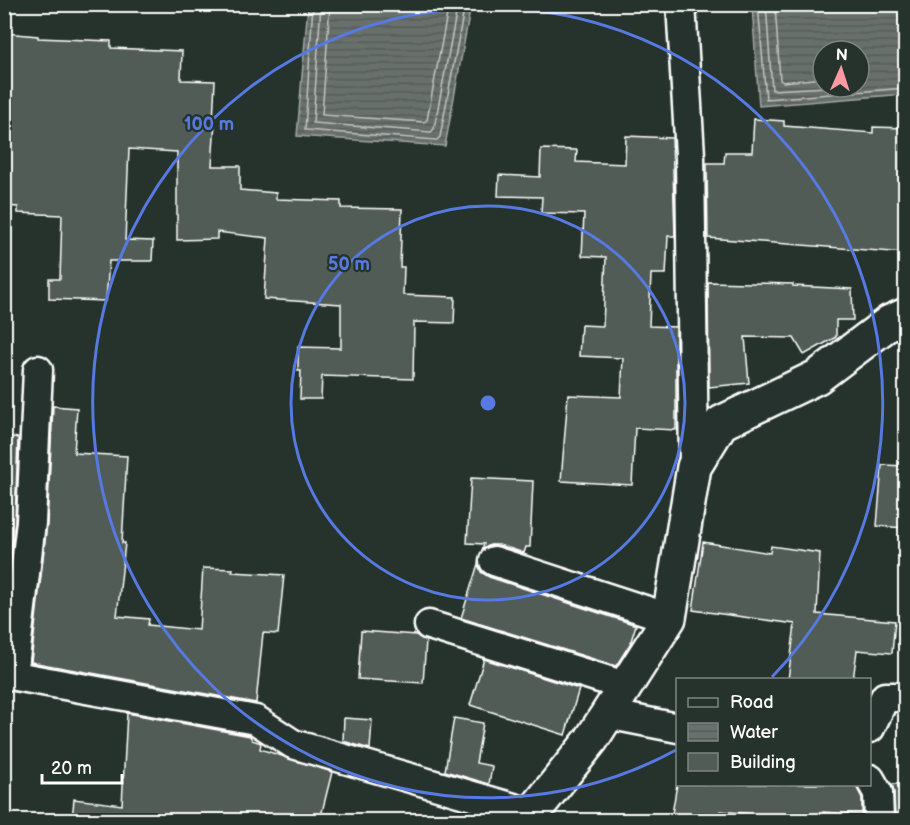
<svg xmlns="http://www.w3.org/2000/svg" width="910" height="825" font-family="'Balsamiq Sans',sans-serif">
<defs>
<pattern id="water-rules" width="6" height="5" patternUnits="userSpaceOnUse" patternTransform="scale(1.5)"><rect width="6" height="5" fill="#67706c"/><path d="M0 2.5h6" fill="none" stroke="#575a59"/></pattern>
</defs>
<rect width="100%" height="100%" fill="#26332d"/>
<filter id="ink" filterUnits="userSpaceOnUse"><feTurbulence type="fractalNoise" baseFrequency=".0167" numOctaves="2"/><feDisplacementMap in="SourceGraphic" scale="12" xChannelSelector="R" yChannelSelector="G"/><feConvolveMatrix kernelMatrix="1 2 1 2 8 2 1 2 1" color-interpolation-filters="sRGB"/></filter>
<g filter="url(#ink)">
<g fill="url(#water-rules)" stroke="#a4a9a7" stroke-width="1.5" fill-rule="evenodd">
<polygon points="308,5 471,5 445,146 297,136"/>
<path d="M 752,5 L 905,5 L 905,94 L 759,106 ZM 823,51 L 859,51 L 859,87 L 823,87 Z"/>
</g>
<g fill="none" stroke-linecap="round" stroke-linejoin="round">
<g stroke="#c2c6c4" stroke-width="1.5">
<polyline points="313,4 305,130 437,140 440,137 465,4"/>
<polyline points="321,4 313,123 431,132 434,129 458,4"/>
<polyline points="330,4 322,115 424,122 427,120 449,4"/>
<polyline points="758,4 766,99 906,88"/>
<polyline points="766,4 772,90 827,87"/>
<polyline points="775,4 780,80 783,82 823,78"/>
</g>
</g>
<g fill="#515c57" stroke="#fff" stroke-width="1.5">
<polygon points="4,33 38,36 38,38 111,41 111,48 182,51 181,80 215,81 213,121 215,121 212,166 240,166 240,190 276,193 276,199 341,201 341,208 402,209 400,267 404,267 403,295 455,297 454,323 414,322 413,379 322,376 321,399 300,399 301,371 298,371 298,347 341,348 341,304 264,299 268,238 217,232 217,239 177,240 177,152 129,149 125,240 153,241 152,261 109,261 106,301 49,299 49,279 60,279 62,215 18,213 18,207 4,206"/>
<polygon points="754,119 784,121 784,126 873,133 873,127 906,128 906,253 708,238 707,163 724,163 725,152 752,152"/>
<polygon points="626,136 672,138 675,236 668,236 666,274 651,274 649,326 676,327 676,430 635,428 632,485 561,481 568,395 621,397 623,358 579,356 581,325 603,326 606,257 582,256 584,214 541,213 542,197 498,196 499,175 540,177 541,149 577,150 576,162 625,164"/>
<polygon points="708,282 793,284 793,286 852,289 853,320 836,320 836,337 804,355 794,338 745,337 749,383 709,387"/>
<polygon points="53,406 77,408 74,453 127,456 122,543 125,543 117,616 149,619 148,625 199,630 203,568 233,569 232,572 284,575 278,634 263,633 256,703 31,662 47,524"/>
<polygon points="8,436 18,438 15,521 4,606 4,474"/>
<polygon points="882,465 906,466 906,528 877,526"/>
<polygon points="471,478 533,481 530,547 526,547 524,553 499,545 490,545 482,550 484,544 467,543"/>
<polygon points="703,542 770,553 771,546 820,553 817,614 895,621 892,653 857,650 853,680 788,680 795,624 693,610"/>
<polygon points="478,564 481,572 489,577 636,625 630,644 616,666 461,618"/>
<polygon points="361,631 416,635 426,641 423,683 358,679"/>
<polygon points="484,659 579,689 565,735 470,705"/>
<polygon points="127,713 250,736 252,740 261,743 260,749 332,772 320,820 72,820 74,799 122,805"/>
<polygon points="344,718 372,720 370,749 343,741"/>
<polygon points="454,718 483,723 476,763 492,766 489,784 445,771"/>
<polygon points="677,784 855,784 862,798 862,815 823,812 822,820 773,820 774,816 720,811 719,820 671,820"/>
<polygon points="892,784 906,784 906,819 895,818 894,792"/>
</g>
<g fill="none" stroke-linecap="round" stroke-linejoin="round">
<g stroke="#fff" stroke-width="33">
<g id="minor">
<polyline points="681,4 690,155 694,467"/>
<polyline points="494,561 669,618"/>
<polyline points="429,625 625,686"/>
<polyline points="4,674 256,720 293,744 531,813"/>
<polyline points="13,675 31,522 38,370"/>
<polyline points="607,714 678,728"/>
<polyline points="870,728 885,697 906,697"/>
<polyline points="870,779 878,793 879,820"/>
</g>
</g>
<g stroke="#fff" stroke-width="38">
<polyline id="tertiary" points="527,820 591,740 669,618 694,467 721,423 817,377 890,322 906,315"/>
</g>
<use href="#minor" stroke="#26332d" stroke-width="28"/>
<use href="#tertiary" stroke="#26332d" stroke-width="33"/>
</g>
</g>
<g fill="none" stroke="#567ae2" stroke-width="3">
<circle cx="488" cy="403" r="197"/>
<path d="M676 750A395 395 0 1 1 772 677"/>
</g>
<circle cx="488" cy="403" r="9" fill="#567ae2" stroke="#26332d" stroke-width="3"/>
<g font-size="18" text-anchor="middle" font-weight="bold" fill="#567ae2" stroke="#26332d" stroke-width="4.5" stroke-linejoin="round" paint-order="stroke">
<text x="209" y="130">100 m</text>
<text x="349" y="270">50 m</text>
</g>
<rect width="910" height="825" fill="none" stroke="#26332d" stroke-width="24"/>
<rect x="12" y="12" width="886" height="801" fill="none" stroke="#fff" stroke-width="2" filter="url(#ink)"/>
<rect x="676" y="678" width="195" height="108" fill="#26332d" stroke="#7d8581" stroke-width="1.5"/>
<rect x="688" y="698" width="30" height="9" fill="#26332d" stroke="#7d8581" stroke-width="1.5"/>
<text x="730" y="708" font-size="18" fill="#ffffff">Road</text>
<rect x="688" y="723" width="30" height="18" fill="url(#water-rules)" stroke="#7d8581" stroke-width="1.5"/>
<text x="730" y="738" font-size="18" fill="#ffffff">Water</text>
<rect x="688" y="753" width="30" height="18" fill="#515c57" stroke="#7d8581" stroke-width="1.5"/>
<text x="730" y="768" font-size="18" fill="#ffffff">Building</text>
<g transform="translate(841 69) rotate(3)"><circle r="28" fill="#26332d" stroke="#7d8581" stroke-width="1.5"/>
<path d="M0-4.5L10 22L0 15L-10 22Z" fill="#ff9aa2"/>
<text y="-9" font-size="16" font-weight="bold" text-anchor="middle" fill="#ffffff">N</text>
</g>
<path d="M42 774v9h80v-9" fill="none" stroke="#ffffff" stroke-width="3"/>
<text x="51" y="774" font-size="18" fill="#ffffff" stroke="#26332d" stroke-width="4.5" paint-order="stroke">20 m</text>
</svg>
